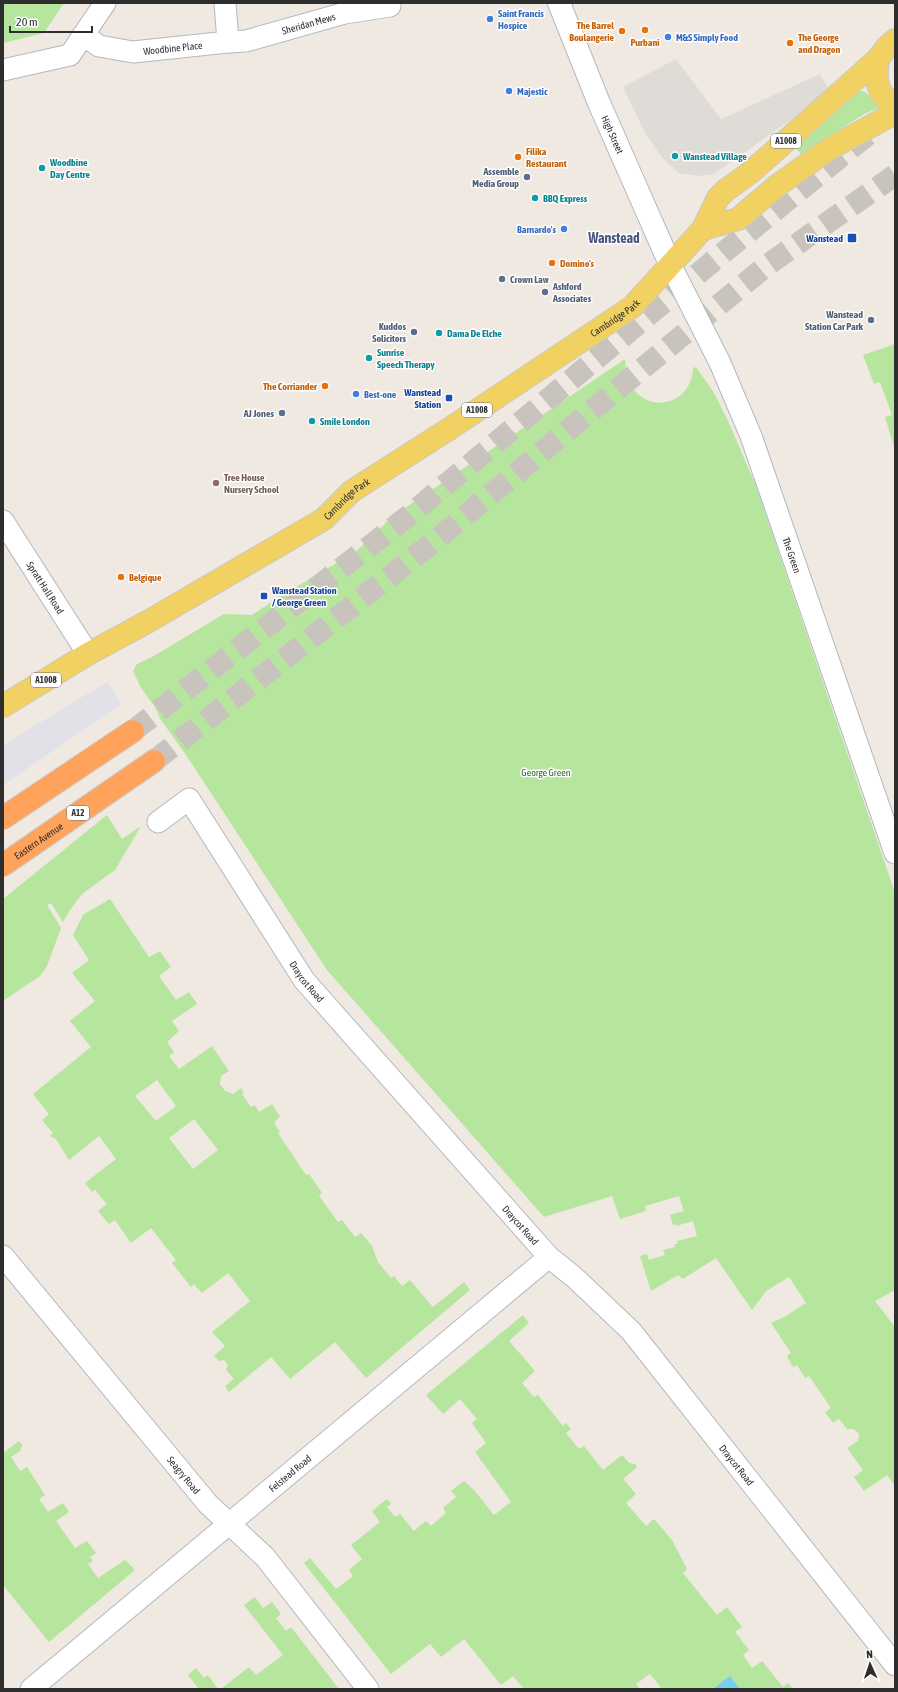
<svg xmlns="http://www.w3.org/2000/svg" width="898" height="1692" font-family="'Asap Condensed',sans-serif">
<rect width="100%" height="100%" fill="#efe9e1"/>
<polygon fill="#e3e1e8" points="107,682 122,704 3,785 3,745"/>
<g fill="#b6e59e" fill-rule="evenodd">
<polygon points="3,3 64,3 44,33 3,43"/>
<polygon points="863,91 874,98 879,108 864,114 801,154 793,145 852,92"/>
<polygon points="895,344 895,446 894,447 885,417 892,415 880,382 874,384 863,355"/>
<path d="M 625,359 C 626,368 626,378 631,386 C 651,416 692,403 693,368 L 696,367 L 714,393 L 728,421 L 756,486 L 895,893 L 895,1290 L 875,1301 L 895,1327 L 895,1486 L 887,1475 L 864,1491 L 854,1477 L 863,1470 L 847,1448 L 858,1441 L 859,1434 L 854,1429 L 847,1429 L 839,1419 L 833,1423 L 825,1412 L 831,1408 L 809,1376 L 805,1378 L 797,1365 L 793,1367 L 787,1356 L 791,1353 L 771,1323 L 784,1317 L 806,1303 L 789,1277 L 766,1291 L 752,1310 L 716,1258 L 683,1279 L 678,1275 L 651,1291 L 640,1256 L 647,1254 L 649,1260 L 665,1255 L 663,1250 L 675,1247 L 675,1244 L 678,1243 L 677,1241 L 697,1236 L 693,1221 L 676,1226 L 676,1224 L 673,1225 L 670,1215 L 684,1211 L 679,1196 L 645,1206 L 646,1211 L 620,1219 L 612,1196 L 544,1217 L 327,970 L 186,755 L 161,720 L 155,707 L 141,688 L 133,671 L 137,664 L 152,657 L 224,614 L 252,615 L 276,599 L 355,552 L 393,516 Z"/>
<polygon points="107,815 122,839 141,826 115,870 82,894 70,910 63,922 51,903 47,905 61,928 47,966 40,976 3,1001 3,899"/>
<path d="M 110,899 L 149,957 L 160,951 L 171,967 L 159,976 L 176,1000 L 189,992 L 197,1004 L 172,1021 L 179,1031 L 167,1042 L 174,1052 L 169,1056 L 179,1069 L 212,1046 L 229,1071 L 221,1076 L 220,1084 L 225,1091 L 233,1094 L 241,1088 L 244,1093 L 242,1094 L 251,1107 L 255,1105 L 259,1112 L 272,1104 L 280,1116 L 274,1123 L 280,1132 L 278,1133 L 306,1175 L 309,1174 L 322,1193 L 319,1196 L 338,1222 L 342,1220 L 355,1237 L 361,1233 L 372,1246 L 378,1262 L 391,1278 L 394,1276 L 402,1286 L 410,1280 L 433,1307 L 464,1282 L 470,1290 L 366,1378 L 335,1342 L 290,1379 L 271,1357 L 229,1392 L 225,1386 L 234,1379 L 226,1370 L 228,1365 L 224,1360 L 219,1361 L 214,1356 L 225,1346 L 212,1332 L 250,1301 L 228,1273 L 202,1293 L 194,1284 L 191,1287 L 172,1263 L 176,1260 L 151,1228 L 131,1243 L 115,1220 L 109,1224 L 98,1211 L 107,1204 L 95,1190 L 92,1192 L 85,1183 L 116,1159 L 99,1136 L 69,1160 L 56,1139 L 50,1136 L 53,1133 L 42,1120 L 49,1114 L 33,1094 L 91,1047 L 70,1021 L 95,1001 L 72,973 L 89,960 L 73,935 L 83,915 ZM 157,1080 L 176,1106 L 156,1121 L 135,1096 ZM 194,1119 L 218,1150 L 193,1169 L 169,1138 Z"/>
<polygon points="523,1315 529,1323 509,1341 535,1371 522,1383 534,1397 538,1395 563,1426 566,1423 571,1429 566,1433 579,1449 584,1446 603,1470 622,1455 629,1463 635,1464 637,1467 623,1479 636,1494 626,1503 646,1526 654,1519 672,1540 687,1569 683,1573 717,1615 727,1607 742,1627 735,1632 749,1650 743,1655 752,1668 762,1661 783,1687 788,1683 793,1689 662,1689 650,1674 636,1684 640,1689 524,1689 513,1676 501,1685 464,1639 441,1657 430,1644 391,1674 304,1563 310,1558 336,1589 353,1576 349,1570 362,1559 351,1545 380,1522 372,1511 387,1499 391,1504 387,1507 395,1517 400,1514 414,1531 426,1521 431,1526 446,1513 443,1508 456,1497 451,1491 464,1481 474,1490 494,1515 511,1502 475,1452 486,1443 472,1423 477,1419 460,1399 443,1414 426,1395"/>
<polygon points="19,1441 23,1446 20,1448 21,1450 11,1457 20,1471 27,1467 45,1495 39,1499 48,1512 63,1503 69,1512 56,1521 75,1548 87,1541 96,1553 90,1557 93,1561 88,1564 98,1578 125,1560 135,1570 49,1642 3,1585 3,1453"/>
<polygon points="255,1597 263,1608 272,1602 281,1614 276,1618 286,1631 291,1627 339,1689 221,1689 249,1667 256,1675 283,1655 244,1605"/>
<polygon points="196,1668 204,1678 208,1675 218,1689 199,1689 188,1675"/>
</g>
<polygon fill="#dfdcd8" points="676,59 721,119 820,74 830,92 714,174 698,176 679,173 663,159 645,133 623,87"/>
<polygon fill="#75cff0" points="730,1676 740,1689 713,1689"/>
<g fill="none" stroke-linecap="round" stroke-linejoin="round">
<g stroke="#c8c4bd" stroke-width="22" stroke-dasharray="22 11" stroke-linecap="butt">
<polyline points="133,731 407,517 712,262 871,132"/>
<polyline points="154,761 431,544 766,266 895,175"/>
</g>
<g stroke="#b4b7c1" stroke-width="23">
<g id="street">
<path id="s1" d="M 83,35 L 99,46 L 133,52 L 228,42 L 225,3"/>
<path id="s2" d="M 228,42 L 246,41 L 345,13 L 390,6"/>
<polyline points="3,70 70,55 105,3"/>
<path id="s3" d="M 670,264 L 720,363 L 751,436 L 895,853"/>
<path id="s4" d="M 3,521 L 88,654"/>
<path id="s5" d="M 158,822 L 189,799 L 304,980 L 549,1257 L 574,1277 L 631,1331 L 895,1665"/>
<path id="s6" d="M 3,1256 L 208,1504 L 265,1557 L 368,1689"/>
<path id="s7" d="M 31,1689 L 549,1257"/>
</g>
</g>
<g stroke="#b4b7c1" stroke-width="24">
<g id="secondary">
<path id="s8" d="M 559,3 L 599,103 L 670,264"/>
</g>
</g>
<g stroke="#c9c9c9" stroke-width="24">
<g id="primary">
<path d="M 878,59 C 875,79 876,94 895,106"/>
<polyline points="703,229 738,219 778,185 829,149 895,113"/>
<path id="s9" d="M 3,706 L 88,654 L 149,621 L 324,519 L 352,491 L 446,431 L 632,307 L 703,229 L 718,198 L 726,190 L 751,172 L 878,59 L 887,47 L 895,40"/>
</g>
</g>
<g stroke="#c9c9c9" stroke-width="24">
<g id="highway">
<polyline points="3,818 133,731"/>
<path id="s10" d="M 3,865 L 154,761"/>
</g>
</g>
<use href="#street" stroke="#fff" stroke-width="21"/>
<use href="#secondary" stroke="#fff" stroke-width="22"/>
<use href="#primary" stroke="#f2d163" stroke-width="22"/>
<use href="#highway" stroke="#ffa35c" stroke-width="22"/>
</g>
<g fill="#3f7fe0" stroke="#fff" stroke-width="1.5">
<circle cx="490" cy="19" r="4"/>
<circle cx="668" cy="37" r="4"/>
<circle cx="509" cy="91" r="4"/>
<circle cx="564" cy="229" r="4"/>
<circle cx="356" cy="394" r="4"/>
</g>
<g fill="#e8710a" stroke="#fff" stroke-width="1.5">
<circle cx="645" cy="30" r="4"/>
<circle cx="622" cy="31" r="4"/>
<circle cx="790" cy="43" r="4"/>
<circle cx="518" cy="157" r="4"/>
<circle cx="552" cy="263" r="4"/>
<circle cx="325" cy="386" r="4"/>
<circle cx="121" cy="577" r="4"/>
</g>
<g fill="#0f9aa8" stroke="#fff" stroke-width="1.5">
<circle cx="675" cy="156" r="4"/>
<circle cx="42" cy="168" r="4"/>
<circle cx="535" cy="198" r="4"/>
<circle cx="439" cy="333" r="4"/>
<circle cx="369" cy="358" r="4"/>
<circle cx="312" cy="421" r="4"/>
</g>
<g fill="#5c6f8a" stroke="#fff" stroke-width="1.5">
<circle cx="527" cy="177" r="4"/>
<circle cx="502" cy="279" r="4"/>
<circle cx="545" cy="292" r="4"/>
<circle cx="871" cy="320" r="4"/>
<circle cx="414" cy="332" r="4"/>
<circle cx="282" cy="413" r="4"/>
</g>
<g fill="#1a4fb4" stroke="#fff" stroke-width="1.5">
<rect x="847" y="233" width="10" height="10" rx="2"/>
<rect x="445" y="394" width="8" height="8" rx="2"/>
<rect x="260" y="592" width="8" height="8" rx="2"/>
</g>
<circle fill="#8d6e63" stroke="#fff" stroke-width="1.5" cx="216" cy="483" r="4"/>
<g text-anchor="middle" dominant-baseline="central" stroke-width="3" stroke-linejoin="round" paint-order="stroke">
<g fill="#fff" stroke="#6d6d6d" stroke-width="1">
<rect x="771" y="134" width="30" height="14" rx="3"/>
<rect x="462" y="403" width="30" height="14" rx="3"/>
<rect x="31" y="673" width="30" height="14" rx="3"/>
<rect x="67" y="806" width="22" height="14" rx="3"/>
</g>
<g font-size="9" font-weight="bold" fill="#2e2e2e">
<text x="786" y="141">A1008</text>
<text x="477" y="410">A1008</text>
<text x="46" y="680">A1008</text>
<text x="78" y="813">A12</text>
</g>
<g font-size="10" font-weight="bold" fill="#366cbe" stroke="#fff" text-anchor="start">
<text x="498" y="13">Saint Francis<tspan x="498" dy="12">Hospice</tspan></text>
<text x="676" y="37">M&amp;S Simply Food</text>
<text x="517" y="91">Majestic</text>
<text x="556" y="229" text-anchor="end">Barnardo's</text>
<text x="364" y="394">Best-one</text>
</g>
<g font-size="10" fill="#2e2e2e" stroke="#fff">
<text stroke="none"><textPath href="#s2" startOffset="83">Sheridan Mews</textPath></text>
<text stroke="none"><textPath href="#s1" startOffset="94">Woodbine Place</textPath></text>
<text stroke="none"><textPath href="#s8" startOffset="142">High Street</textPath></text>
<text stroke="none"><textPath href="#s9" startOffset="726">Cambridge Park</textPath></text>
<text stroke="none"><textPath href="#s9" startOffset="402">Cambridge Park</textPath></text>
<text stroke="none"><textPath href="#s3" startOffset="316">The Green</textPath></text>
<text stroke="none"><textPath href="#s4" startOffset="79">Spratt Hall Road</textPath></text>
<text stroke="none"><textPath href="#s10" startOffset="43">Eastern Avenue</textPath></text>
<text stroke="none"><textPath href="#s5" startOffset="256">Draycot Road</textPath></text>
<text stroke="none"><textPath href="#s5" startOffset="580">Draycot Road</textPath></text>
<text stroke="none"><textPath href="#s5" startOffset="904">Draycot Road</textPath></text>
<text stroke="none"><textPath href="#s7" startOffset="337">Felstead Road</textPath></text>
<text stroke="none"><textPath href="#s6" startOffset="284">Seagry Road</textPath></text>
</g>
<g font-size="10" font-weight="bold" fill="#c56008" stroke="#fff" text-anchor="start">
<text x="614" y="25" text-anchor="end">The Barrel<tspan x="614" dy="12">Boulangerie</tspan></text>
<text x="798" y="37">The George<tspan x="798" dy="12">and Dragon</tspan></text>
<text x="645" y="42" text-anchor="middle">Purbani</text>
<text x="526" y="151">Filika<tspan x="526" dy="12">Restaurant</tspan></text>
<text x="560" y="263">Domino's</text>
<text x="317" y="386" text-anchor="end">The Corriander</text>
<text x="129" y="577">Belgique</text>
</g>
<g font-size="10" font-weight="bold" fill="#0d838f" stroke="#fff" text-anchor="start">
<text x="683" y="156">Wanstead Village</text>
<text x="50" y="162">Woodbine<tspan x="50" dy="12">Day Centre</tspan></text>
<text x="543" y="198">BBQ Express</text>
<text x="447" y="333">Dama De Elche</text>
<text x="377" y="352">Sunrise<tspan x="377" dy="12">Speech Therapy</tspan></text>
<text x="320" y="421">Smile London</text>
</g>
<g font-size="10" font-weight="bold" fill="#4e5e75" stroke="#fff" text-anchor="end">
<text x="519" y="171">Assemble<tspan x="519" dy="12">Media Group</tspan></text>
<text x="510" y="279" text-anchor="start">Crown Law</text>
<text x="553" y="286" text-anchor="start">Ashford<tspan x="553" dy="12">Associates</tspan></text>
<text x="863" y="314">Wanstead<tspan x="863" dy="12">Station Car Park</tspan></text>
<text x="406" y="326">Kuddos<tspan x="406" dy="12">Solicitors</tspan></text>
<text x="274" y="413">AJ Jones</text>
</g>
<g font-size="10" font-weight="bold" fill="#164399" stroke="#fff" text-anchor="end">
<text x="843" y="238">Wanstead</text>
<text x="441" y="392">Wanstead<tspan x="441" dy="12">Station</tspan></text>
<text x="272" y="590" text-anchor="start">Wanstead Station<tspan x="272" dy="12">/ George Green</tspan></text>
</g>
<g font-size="10" font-weight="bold" fill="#785e54" stroke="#fff" text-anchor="start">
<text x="224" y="477">Tree House<tspan x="224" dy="12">Nursery School</tspan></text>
</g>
<g font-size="10" fill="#2c6e1b" stroke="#fff">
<text x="546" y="772">George Green</text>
</g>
<g font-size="14" font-weight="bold" fill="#4d5680" stroke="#fff">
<text x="614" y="238">Wanstead</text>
</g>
</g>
<rect width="898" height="1692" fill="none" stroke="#2e2e2e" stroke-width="8"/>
<g transform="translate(870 1664) rotate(357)" stroke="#ffffff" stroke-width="3" paint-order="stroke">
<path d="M0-3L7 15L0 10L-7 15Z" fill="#2e2e2e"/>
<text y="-6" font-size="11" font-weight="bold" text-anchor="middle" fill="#2e2e2e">N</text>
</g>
<path d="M10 26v6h82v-6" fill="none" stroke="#2e2e2e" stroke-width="2"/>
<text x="16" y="26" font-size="12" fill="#2e2e2e" stroke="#ffffff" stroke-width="3" paint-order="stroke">20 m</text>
</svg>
